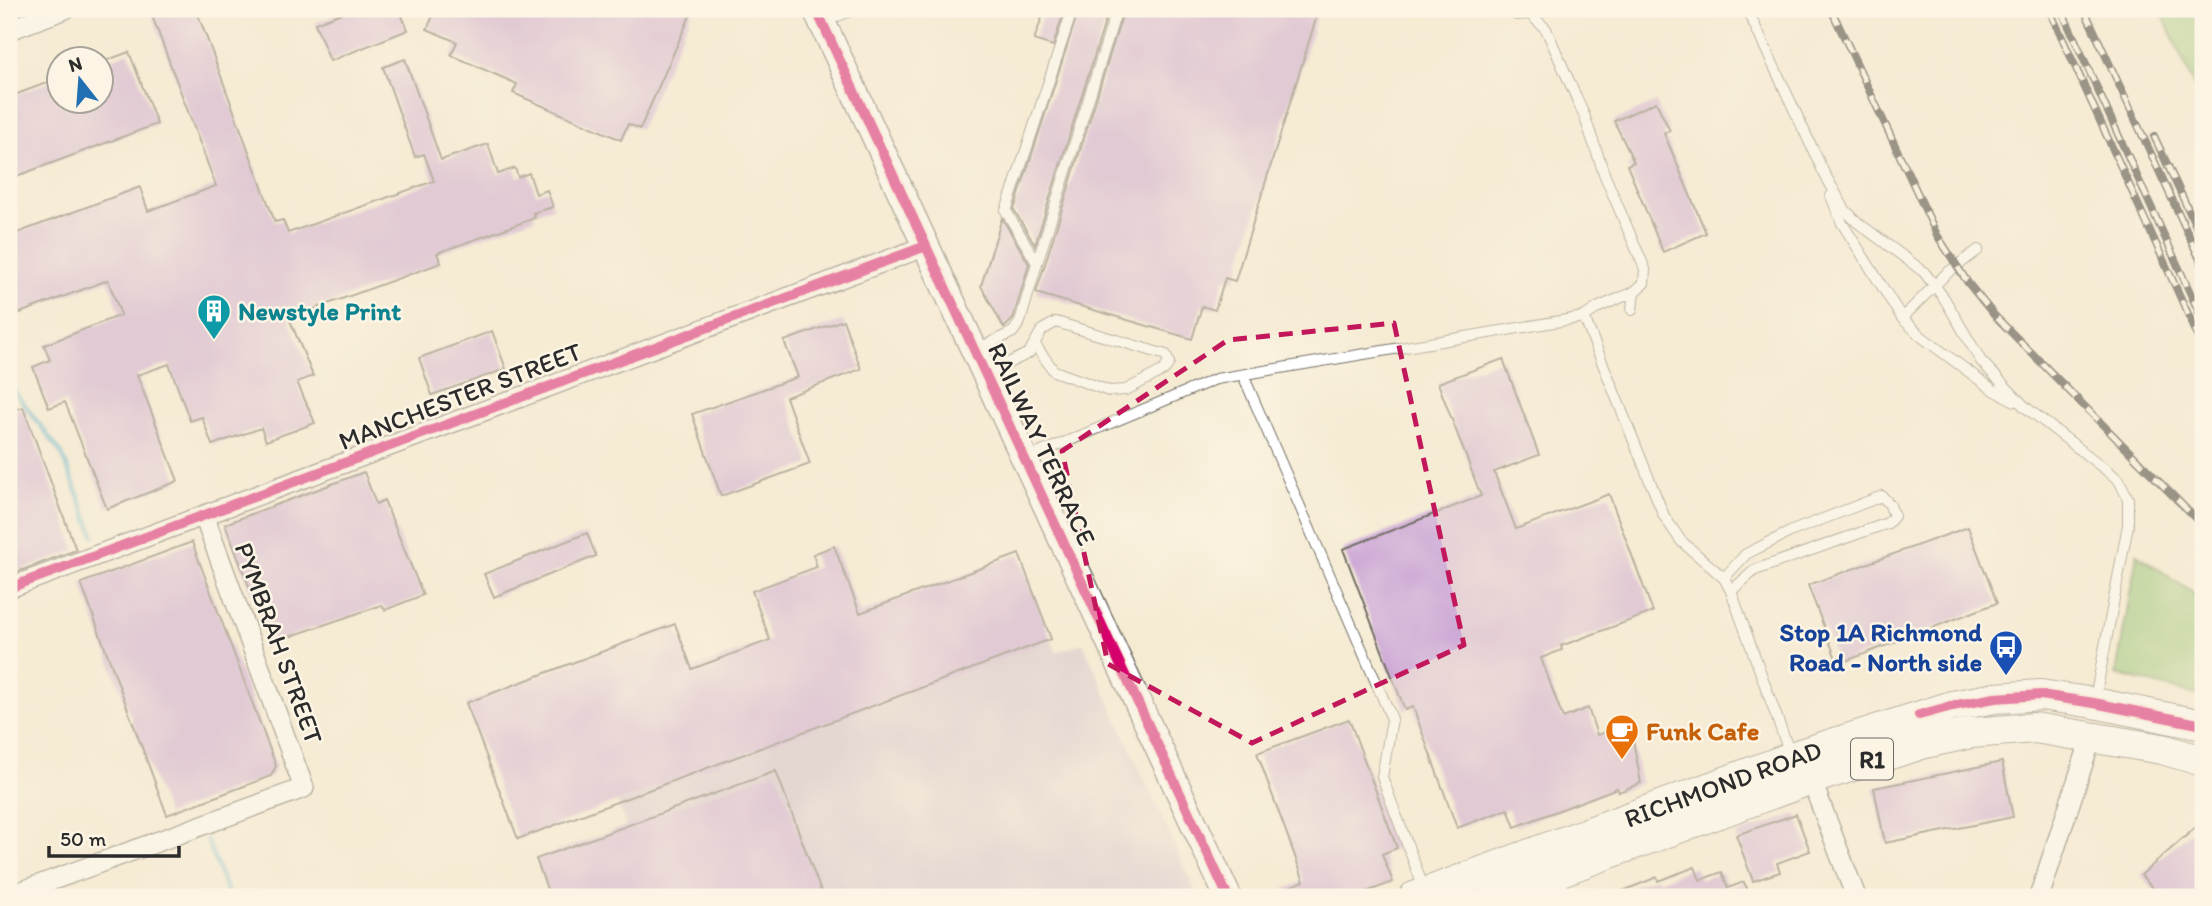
<svg xmlns="http://www.w3.org/2000/svg" width="2212" height="906" font-family="Itim,sans-serif">
<rect width="100%" height="100%" fill="#fcf5e5"/>
<filter id="ink" filterUnits="userSpaceOnUse"><feTurbulence type="fractalNoise" baseFrequency=".0143" numOctaves="2"/><feDisplacementMap in="SourceGraphic" scale="14" xChannelSelector="R" yChannelSelector="G"/><feConvolveMatrix kernelMatrix="1 2 1 2 8 2 1 2 1" color-interpolation-filters="sRGB"/></filter>
<filter id="wash" filterUnits="userSpaceOnUse"><feTurbulence type="fractalNoise" baseFrequency=".00686" numOctaves="4" result="noise"/><feDisplacementMap in="SourceGraphic" scale="28" xChannelSelector="R" yChannelSelector="G"/><feGaussianBlur stdDeviation="1.57" result="paint"/><feColorMatrix in="noise" values="0 0 0 0 0 0 0 0 0 0 0 0 0 0 0 0 0 1.4 0 .05"/><feComposite in="paint" operator="in"/></filter>
<g filter="url(#wash)">
<rect width="100%" height="100%" fill="#f5ebd3"/>
<polygon fill="#cfbdcf" points="1051,639 1056,652 1083,643 1198,897 653,897 617,802"/>
<g fill="#94c474" stroke="#607850" stroke-width="2">
<polygon points="2160,9 2203,9 2203,106"/>
<polygon points="2137,554 2203,600 2203,697 2116,674"/>
</g>
<g fill="none" stroke-linecap="round" stroke-linejoin="round">
<g stroke="#4aacca" stroke-width="5">
<polyline points="9,384 62,454 94,535"/>
<polyline points="207,840 229,897"/>
</g>
</g>
<g id="blocks">
<g fill="#c9a3d5">
<polygon points="162,9 196,9 275,222 283,220 288,233 434,181 424,154 415,157 383,67 405,59 441,160 488,144 498,174 515,168 518,177 529,173 536,194 547,190 553,207 533,213 535,218 437,253 441,263 289,318 313,376 297,382 315,423 266,441 261,428 212,445 202,417 190,421 169,364 137,375 178,481 107,509 65,402 49,408 33,367 50,360 44,345 121,315 108,280 9,317 9,236 140,187 148,211 216,186 151,13"/>
<polygon points="352,9 399,9 408,30 330,61 315,23"/>
<polygon points="436,9 693,9 640,129 628,124 621,140 513,93 517,84 451,55 457,42 427,29"/>
<polygon points="1045,9 1065,9 1053,46 1034,40"/>
<polygon points="1079,9 1109,9 1035,245 1014,210"/>
<polygon points="1124,9 1319,9 1235,281 1225,278 1215,310 1202,306 1192,339 1036,293"/>
<polygon points="129,52 157,124 9,179 9,97 60,78 60,102 102,102 102,62"/>
<polygon points="1656,102 1670,131 1664,133 1706,233 1663,252 1627,165 1634,162 1614,121"/>
<polygon points="1002,218 1029,264 1013,319 1004,328 981,286"/>
<polygon points="843,320 861,369 786,397 810,464 721,496 692,414 798,377 784,341"/>
<polygon points="492,331 506,369 432,395 419,358"/>
<polygon points="1503,359 1539,455 1494,472 1516,529 1609,494 1653,612 1561,646 1562,650 1541,658 1563,718 1588,708 1597,735 1630,724 1641,783 1619,792 1617,788 1515,827 1508,809 1457,828 1413,707 1405,710 1343,549 1481,496 1438,383"/>
<polygon points="23,407 76,550 9,575 9,412"/>
<polygon points="364,472 376,504 384,500 423,595 385,610 382,605 271,643 225,524"/>
<polygon points="1968,527 1997,603 1838,664 1808,585"/>
<polygon points="587,533 596,556 494,597 484,574"/>
<polygon points="192,542 276,766 271,776 167,815 81,583"/>
<polygon points="834,546 860,613 1019,554 1051,639 518,839 466,703 675,624 692,669 770,640 752,591 817,567 813,554"/>
<polygon points="1349,719 1397,848 1382,854 1393,882 1353,897 1266,897 1304,881 1257,753"/>
<polygon points="2002,762 2013,817 1885,843 1874,788"/>
<polygon points="776,771 823,897 550,897 536,859"/>
<polygon points="1796,814 1810,851 1777,863 1780,872 1753,881 1736,835"/>
<polygon points="2203,821 2203,897 2160,897 2141,875"/>
<polygon points="1695,867 1700,880 1722,872 1728,888 1744,882 1750,897 1608,897 1657,877 1658,881"/>
</g>
</g>
</g>
<g filter="url(#ink)">
<use href="#blocks" fill-opacity="0" stroke="#726e66" stroke-width="2"/>
<g fill="none" stroke-linecap="round" stroke-linejoin="round">
<g stroke="#726e66" stroke-width="12">
<g id="service">
<polyline points="1511,9 1516,15 1530,14 1546,29 1584,115 1605,176 1645,269 1644,283 1634,292 1632,310"/>
<polyline points="1747,9 1824,173 1845,210 1857,222 1924,272 1944,298 1981,361 2024,406 2119,480 2128,499 2128,525 2095,699"/>
<polyline points="823,22 855,9"/>
<polyline points="1831,196 1842,223 1902,318 1922,337 1992,389 2015,401"/>
<polyline points="1037,263 1006,211 1072,11"/>
<polyline points="1584,317 1599,307 1634,292"/>
<polyline points="1902,318 1946,274 1978,250"/>
<polyline points="975,350 1013,332 1020,322 1037,263 1117,9"/>
<polyline points="986,374 1029,353 1042,330 1056,322 1166,355 1169,363 1164,370 1126,390 1109,391 1054,371 1035,345"/>
<polyline points="1243,375 1392,719 1382,777 1424,889"/>
<polyline points="1025,459 1216,379 1584,317 1664,516 1681,541 1724,578 1731,591 1790,754"/>
<polyline points="1724,578 1746,554 1792,531 1882,496 1890,505 1894,516 1888,523 1755,570 1731,591"/>
</g>
</g>
<g stroke="#726e66" stroke-width="22">
<g id="minor">
<polyline points="9,30 65,9"/>
<polyline points="9,588 926,246"/>
<polyline points="1808,771 1856,897"/>
<polyline points="1549,866 1562,897"/>
<polyline points="9,896 304,788 204,516"/>
<polyline points="2039,897 2092,736"/>
</g>
</g>
<g stroke="#726e66" stroke-width="29">
<polyline id="secondary" points="816,9 1228,897"/>
</g>
<g stroke="#726e66" stroke-width="32">
<g id="primary">
<polyline points="1414,897 1800,754 1952,706 1995,698 2041,695 2094,703 2203,725"/>
<polyline points="1490,897 1812,779 1925,743 1971,733 2035,728 2162,749 2203,761"/>
</g>
</g>
<use href="#service" stroke="#fff" stroke-width="10"/>
<use href="#minor" stroke="#fff" stroke-width="19"/>
<use href="#secondary" stroke="#fff" stroke-width="26"/>
<use href="#primary" stroke="#fff" stroke-width="30"/>
<g stroke="#2b2b2b" stroke-width="8">
<g id="rail">
<polyline points="1831,9 1937,235 1968,283 1994,315 2203,526"/>
<polyline points="2049,9 2203,347"/>
<polyline points="2061,9 2203,321"/>
<polyline points="2084,9 2203,266"/>
<polyline points="2154,136 2203,241"/>
</g>
</g>
<use href="#rail" stroke="#fcf5e5" stroke-width="5" stroke-dasharray="16" stroke-linecap="butt"/>
<g stroke="#fcf5e5" stroke-width="15">
<g id="cycleway">
<polyline points="816,9 1228,897"/>
<polyline points="9,588 926,246"/>
<polyline points="1919,715 1952,706 1995,698 2041,695 2094,703 2203,725"/>
</g>
</g>
<use href="#cycleway" stroke="#d6006c" stroke-width="10"/>
</g>
</g>
<path d="M0 0H2212V906H0ZM 1394,323 L 1464,645 L 1252,743 L 1108,664 L 1062,451 L 1228,340 Z" fill="#f5ebd3" fill-opacity=".55" fill-rule="evenodd"/>
<path fill="none" stroke="#c2185b" stroke-width="5" stroke-dasharray="14 9" stroke-linejoin="round" d="M 1394,323 L 1464,645 L 1252,743 L 1108,664 L 1062,451 L 1228,340 Z"/>
<defs>
<g id="building-pin" transform="scale(1.75)"><path d="M0 17L-7.5 6A9.5 9.5 0 1 1 7.5 6Z" fill="#0f9aa8" stroke="#fcf5e5"/><path d="M-4-6H4V6H1V3H-1V6H-4ZM-2.5-4.3h1.7v1.8h-1.7ZM.8-4.3h1.7v1.8H.8ZM-2.5-1h1.7V.8h-1.7ZM.8-1h1.7V.8H.8Z" fill="#fff"/></g>
<g id="bus-pin" transform="scale(1.75)"><path d="M0 17L-7.5 6A9.5 9.5 0 1 1 7.5 6Z" fill="#1a4fb4" stroke="#fcf5e5"/><path d="M-5-6H5V4H4V6H2V4H-2V6H-4V4H-5ZM-3.5-4V0h7V-4ZM-3.5 1.2v1.5H-2V1.2ZM2 1.2v1.5H3.5V1.2Z" fill="#fff"/></g>
<g id="cafe-pin" transform="scale(1.75)"><path d="M0 17L-7.5 6A9.5 9.5 0 1 1 7.5 6Z" fill="#e8710a" stroke="#fcf5e5"/><path d="M-5.5-4.5H6V0H3Q3 3.5 0 3.5H-2.5Q-5.5 3.5-5.5 0ZM3-3.2v2h1.7v-2ZM-6 4.5H4V6H-6Z" fill="#fff"/></g>
</defs>
<g fill-rule="evenodd">
<use href="#building-pin" x="214" y="311"/>
<use href="#bus-pin" x="2006" y="647"/>
<use href="#cafe-pin" x="1622" y="731"/>
</g>
<g text-anchor="middle" dominant-baseline="central" stroke-width="5" stroke-linejoin="round" paint-order="stroke">
<rect fill="#fcf5e5" stroke="#6a6863" stroke-width="2" x="1851" y="738.5" width="42" height="41" rx="5"/>
<g font-size="24" font-weight="bold" fill="#2b2b2b">
<text x="1872" y="759">R1</text>
</g>
<g font-size="26" font-weight="bold" fill="#0d838f" stroke="#fcf5e5" text-anchor="start">
<text x="238" y="311">Newstyle Print</text>
</g>
<g font-size="26" fill="#2b2b2b" stroke="#fcf5e5">
<text transform="translate(460 396) rotate(-21)">MANCHESTER STREET</text>
<text transform="translate(1042 444) rotate(65)">RAILWAY TERRACE</text>
<text transform="translate(279 643) rotate(70)">PYMBRAH STREET</text>
<text transform="translate(1723 784) rotate(-20)">RICHMOND ROAD</text>
</g>
<g font-size="26" font-weight="bold" fill="#164399" stroke="#fcf5e5" text-anchor="end">
<text x="1982" y="632">Stop 1A Richmond<tspan x="1982" dy="30">Road - North side</tspan></text>
</g>
<g font-size="26" font-weight="bold" fill="#c56008" stroke="#fcf5e5" text-anchor="start">
<text x="1646" y="731">Funk Cafe</text>
</g>
</g>
<rect width="2212" height="906" fill="none" stroke="#fcf5e5" stroke-width="35"/>
<g transform="translate(80 80) rotate(343)"><circle r="33" fill="#fcf5e5" stroke="#a8a49b" stroke-width="2"/>
<path d="M0-5L12 26L0 18L-12 26Z" fill="#1f6fb2"/>
<text y="-10" font-size="19" font-weight="bold" text-anchor="middle" fill="#2b2b2b">N</text>
</g>
<path d="M49 846v10h130v-10" fill="none" stroke="#2b2b2b" stroke-width="3.5"/>
<text x="60" y="846" font-size="21" fill="#2b2b2b" stroke="#fcf5e5" stroke-width="5" paint-order="stroke">50 m</text>
</svg>
